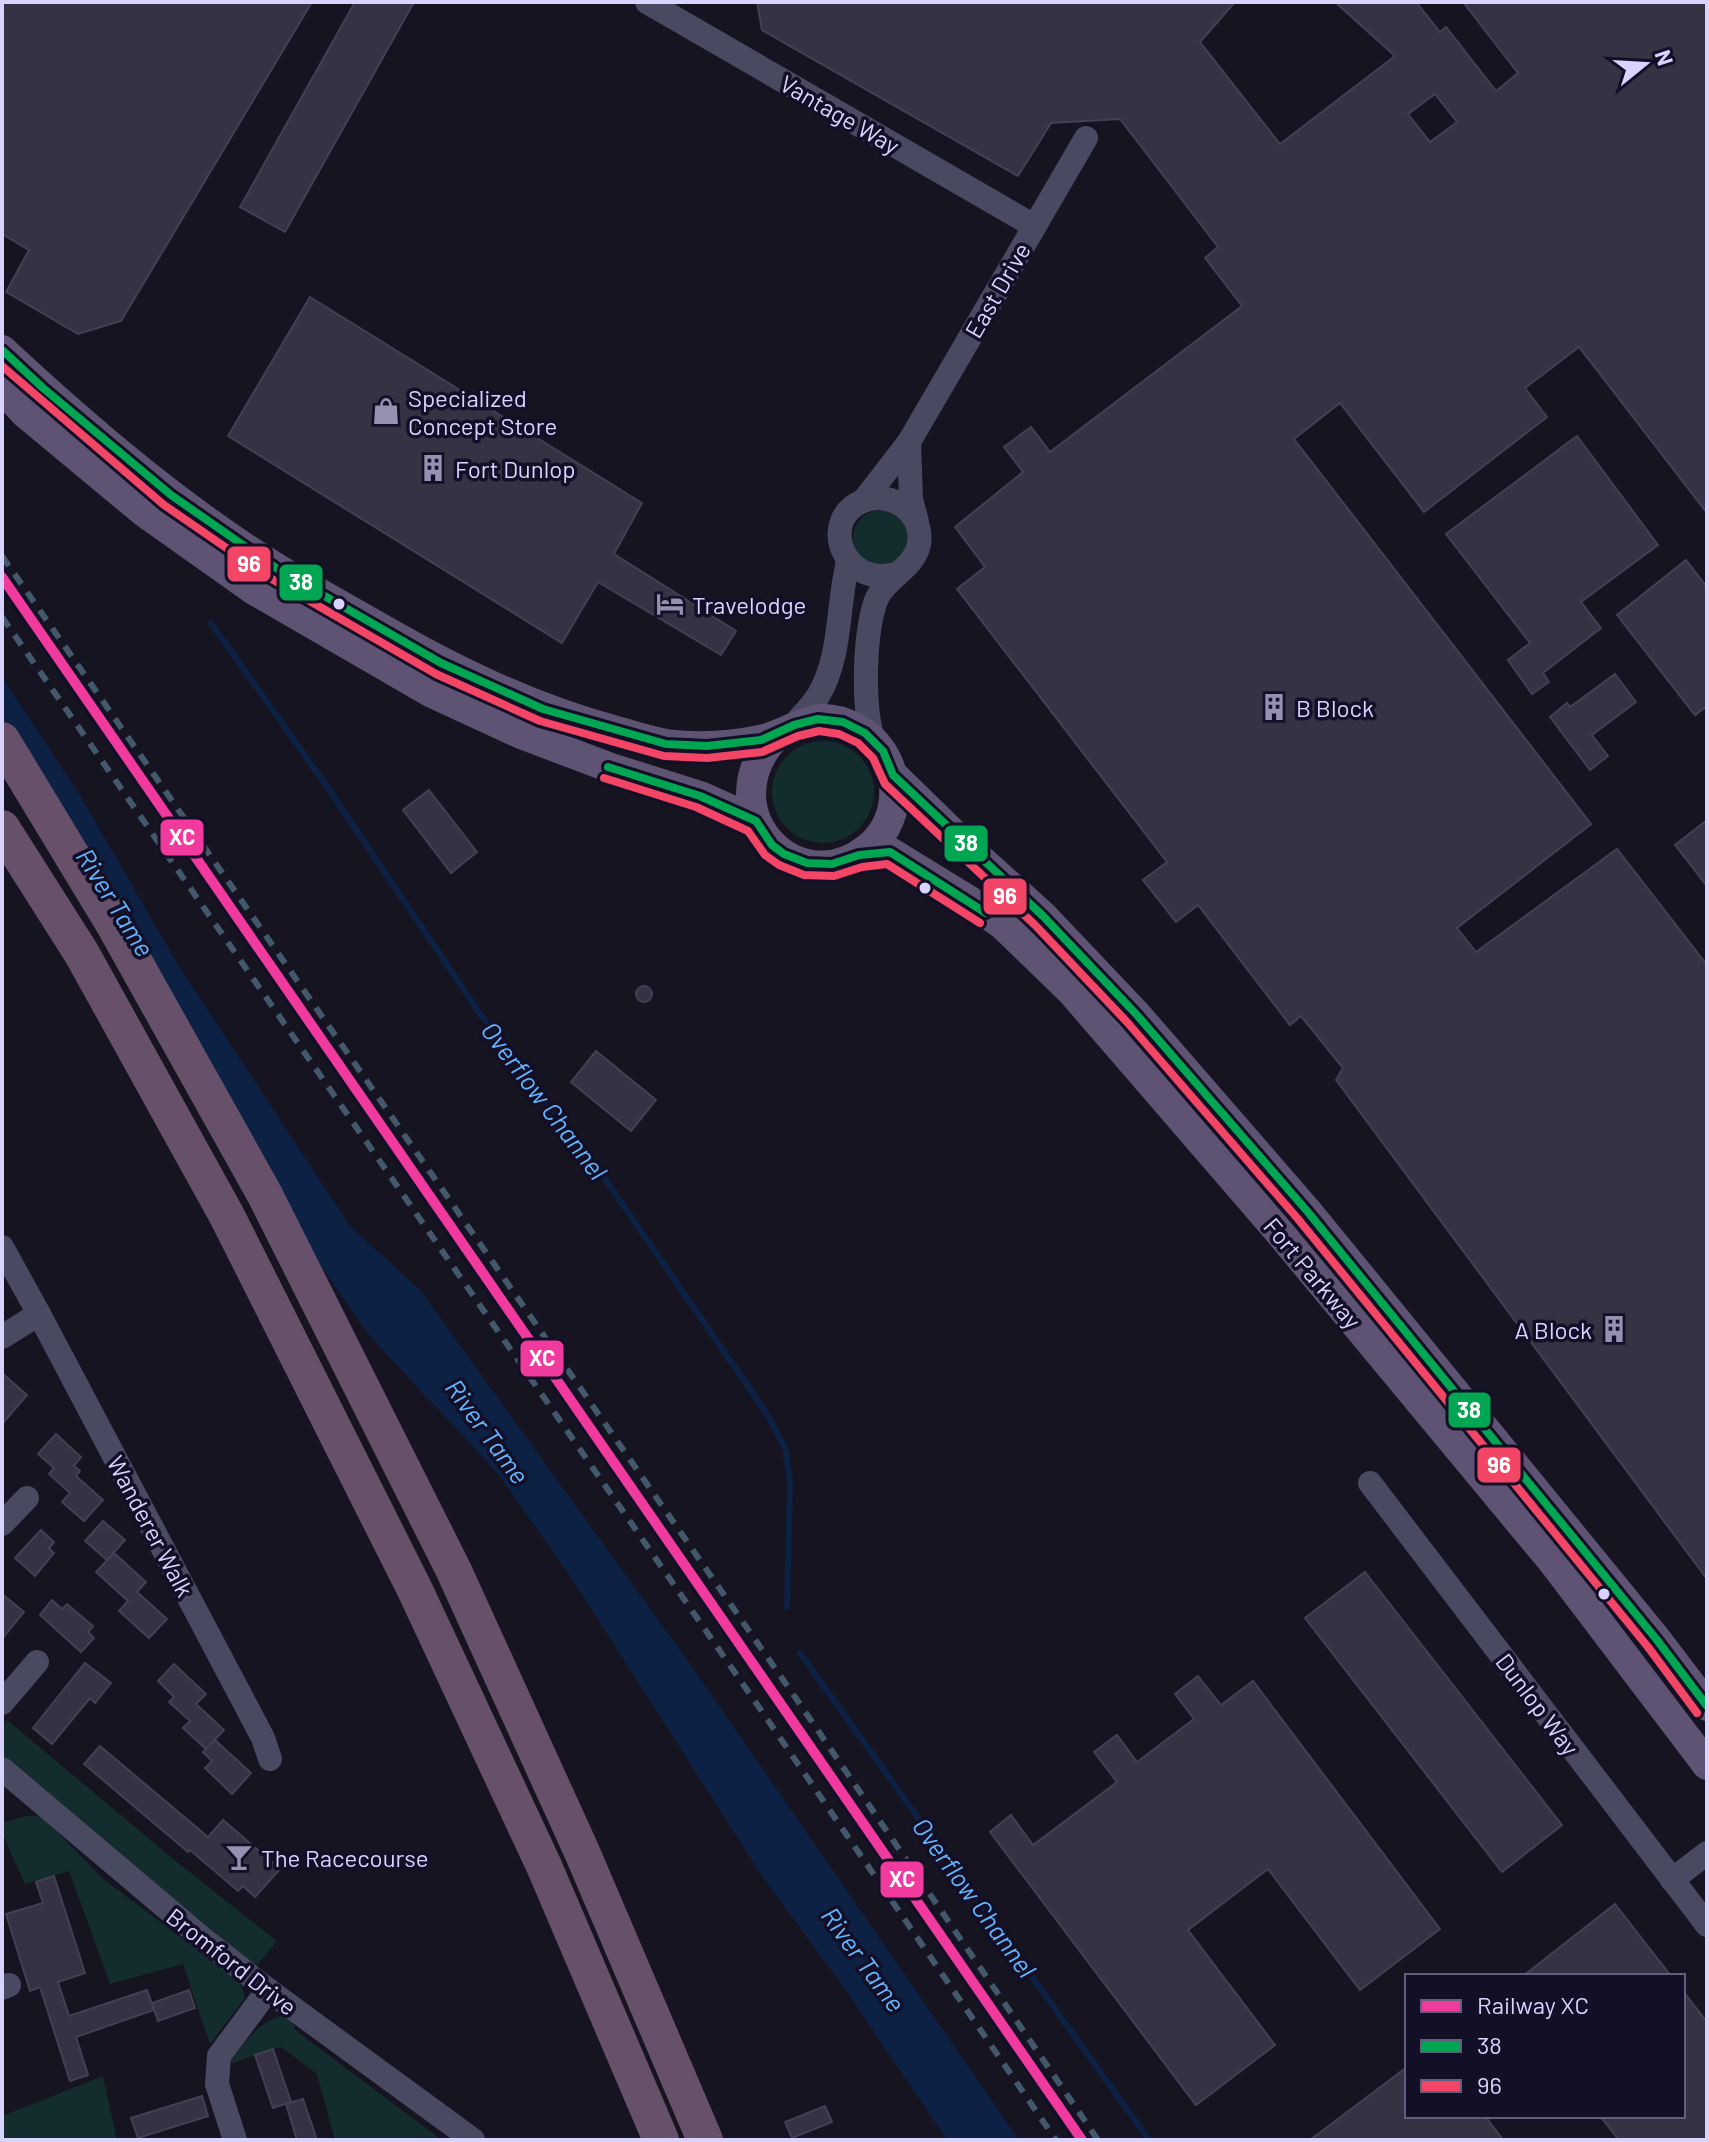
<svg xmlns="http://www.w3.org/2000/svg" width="1709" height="2142" font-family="Barlow,sans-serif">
<rect width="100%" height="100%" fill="#161421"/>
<g fill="#132c2d">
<circle cx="881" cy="538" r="28"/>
<circle cx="823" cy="792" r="51"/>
<polygon points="6,1719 178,1863 277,1941 257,1965 249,1961 2,1755 2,1734"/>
<polygon points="26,1816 42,1816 102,1878 240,1982 245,1998 210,2044 183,1964 110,1984 69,1871 25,1884 2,1833 2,1823"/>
<path d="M 281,2016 L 292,2020 L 295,2030 L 442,2140 L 335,2140 L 317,2074 L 281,2047 L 229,2064 C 244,2044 256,2023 281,2016 Z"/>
<polygon points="103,2076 117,2140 2,2140 2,2116"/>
</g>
<polygon fill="#0d2144" points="2,677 81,797 180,968 350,1226 420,1290 695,1671 1019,2140 947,2140 845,1989 762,1876 574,1582 499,1475 368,1334 223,1124 2,748"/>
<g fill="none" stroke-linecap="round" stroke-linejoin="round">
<g stroke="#0d2144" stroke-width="6">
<polyline points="211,623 328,788 478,1011 603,1176 767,1414 785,1448 790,1482 787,1607"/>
<polyline points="800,1653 1149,2140"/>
</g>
</g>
<g fill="#343243" stroke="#433f54" stroke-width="2" fill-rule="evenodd">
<polygon points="2,2 312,2 121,321 78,334 6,292 29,250 2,234"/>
<polygon points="355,2 414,2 285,232 240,207"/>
<path d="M 757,2 L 1235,2 L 1200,42 L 1280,144 L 1395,56 L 1335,2 L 1416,2 L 1440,32 L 1446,27 L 1496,91 L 1518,73 L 1463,2 L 1707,2 L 1707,513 L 1579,347 L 1525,388 L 1547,417 L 1424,512 L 1340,403 L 1294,439 L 1591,824 L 1457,928 L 1476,952 L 1617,849 L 1707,965 L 1707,1579 L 1336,1080 L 1343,1068 L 1301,1016 L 1290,1025 L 1198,905 L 1176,922 L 1143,880 L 1167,862 L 957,589 L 985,567 L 955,527 L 1023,472 L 1004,447 L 1031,427 L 1050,452 L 1242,306 L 1205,258 L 1218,247 L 1120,119 L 1051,123 L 1018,176 L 762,30 ZM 1435,94 L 1457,122 L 1430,142 L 1408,114 Z"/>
<polygon points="310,297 642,503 614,554 736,631 721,655 598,582 562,643 228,436"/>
<polygon points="1577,436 1658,545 1581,602 1601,628 1543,673 1549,682 1532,694 1508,660 1530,643 1446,534"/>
<polygon points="1686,560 1707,587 1707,706 1695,715 1617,615"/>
<polygon points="1615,674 1636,702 1592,735 1608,756 1590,770 1550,717 1567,703 1570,707"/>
<polygon points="429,790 477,852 451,873 403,810"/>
<polygon points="1707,820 1707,886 1675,845"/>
<circle cx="644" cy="994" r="8"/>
<polygon points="596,1051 656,1100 631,1131 571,1082"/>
<polygon points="2,1373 27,1395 2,1424"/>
<polygon points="56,1434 81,1457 74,1466 80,1471 76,1476 103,1500 84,1521 62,1502 70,1493 49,1474 54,1468 38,1454"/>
<polygon points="103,1521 125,1540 107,1560 85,1541"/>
<polygon points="41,1530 54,1542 49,1548 54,1553 35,1576 15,1558"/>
<polygon points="114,1553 146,1582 137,1592 167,1619 149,1638 119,1611 128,1601 96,1572"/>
<polygon points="1365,1572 1562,1825 1502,1872 1305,1618"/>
<polygon points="2,1594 24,1612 2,1639"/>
<polygon points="52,1600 62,1609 67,1604 93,1626 88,1632 94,1638 81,1652 40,1615"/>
<polygon points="85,1663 111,1683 95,1703 90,1698 52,1744 33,1728"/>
<polygon points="174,1664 206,1694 196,1704 224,1730 206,1749 183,1728 190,1721 169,1702 174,1697 158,1681"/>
<polygon points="1198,1676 1221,1705 1253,1681 1440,1929 1360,1990 1268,1869 1188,1930 1275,2045 1196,2105 990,1832 1011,1815 1033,1845 1117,1782 1094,1752 1117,1735 1137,1762 1194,1719 1175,1694"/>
<polygon points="215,1740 251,1773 232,1794 205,1768 212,1761 203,1752"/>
<polygon points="100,1746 208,1837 223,1820 280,1869 255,1897 243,1886 238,1891 190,1850 188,1852 84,1764"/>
<polygon points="54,1876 85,1973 58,1982 69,2016 147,1990 154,2010 76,2037 88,2075 70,2081 40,1987 30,1991 6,1914 43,1903 36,1882"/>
<polygon points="1615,1904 1671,1976 1523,1976"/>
<polygon points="189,1990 195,2008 158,2021 152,2003"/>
<polygon points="1683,1991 1707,2022 1707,2140 1619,2140 1600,2116 1683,2116"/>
<polygon points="273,2049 291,2102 273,2108 255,2055"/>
<polygon points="1407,2067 1407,2116 1485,2116 1503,2140 1310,2140"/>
<polygon points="202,2096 208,2116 138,2138 131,2118"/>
<polygon points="303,2099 317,2140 297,2140 286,2104"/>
<polygon points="825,2106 832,2122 792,2138 785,2122"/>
</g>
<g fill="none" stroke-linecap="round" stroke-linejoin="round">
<g stroke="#4a4962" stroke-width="24">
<polyline points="647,2 1034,226"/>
<polyline points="909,442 911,499 917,522"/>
<polyline points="864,500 909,442 1086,138"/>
<path d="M 794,725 C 801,716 812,706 818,696 C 842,656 837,606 848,562"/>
<path d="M 875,742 C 861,715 864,623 878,596 C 889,576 915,567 919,544 C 924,512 891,490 863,501 C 818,519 843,588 895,574"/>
<polyline points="2,1247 39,1314 2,1337"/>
<polyline points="39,1314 263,1738 270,1759"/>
<polyline points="1370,1483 1707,1925"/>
<polyline points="2,1524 27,1498"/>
<polyline points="2,1703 37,1662"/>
<polyline points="2,1769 202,1938 268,1990 473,2140"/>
<polyline points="1672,1880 1707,1853"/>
<polyline points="2,1988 9,1985"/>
<polyline points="235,2140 217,2084 219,2056 268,1990"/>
</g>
<g stroke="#5e5373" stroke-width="30">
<path d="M 2,350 C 87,429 179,508 278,569 C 313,590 349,610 384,630 C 459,673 536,710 620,732 C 635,736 650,741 666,744 C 696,748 731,746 760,740 C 798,732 813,705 856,728 C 901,752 908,816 868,848 C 796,906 705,808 778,734"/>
<polyline points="2,389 26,414 144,512 254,590 432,693 521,734 611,768 700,796 756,821"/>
<polyline points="893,775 969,849 1043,916 1136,1014 1307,1211 1657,1640 1707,1706"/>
<polyline points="859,855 890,852 970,901 1004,926 1072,992 1280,1233 1553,1562 1707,1765"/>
</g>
<g stroke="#67516a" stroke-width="36">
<polyline points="2,740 114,925 265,1195 454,1571 582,1852 705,2140"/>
<polyline points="2,828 82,954 227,1216 415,1590 544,1866 661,2140"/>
</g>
<g stroke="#43596b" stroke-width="6" stroke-dasharray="12 10" stroke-linecap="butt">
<polyline points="2,556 795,1697 1098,2140"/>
<polyline points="2,617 763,1713 1056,2140"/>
</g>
<g stroke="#130f26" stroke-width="14">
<g id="bus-1">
<polyline points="2,350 43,388 171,495 276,568 441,663 543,709 666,744 707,746 761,740 794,725 818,719 843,722 865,733 883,751 893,775 1043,916 1136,1014 1307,1211 1657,1640 1707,1706"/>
<polyline points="608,767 700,796 756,821 772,845 784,854 807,863 832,864 859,855 890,852 986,913"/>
</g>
</g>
<g stroke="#130f26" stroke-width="14">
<g id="bus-2">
<polyline points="2,366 164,505 270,578 436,674 540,721 664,756 707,758 762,752 798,736 819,731 839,734 858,743 873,758 885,784 1035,925 1127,1022 1298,1219 1648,1647 1697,1713"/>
<polyline points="604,778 696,807 748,831 765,855 779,865 804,875 834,876 862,867 887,864 980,923"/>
</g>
</g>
<use href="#bus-1" stroke="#00a651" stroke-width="8"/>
<use href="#bus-2" stroke="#f34667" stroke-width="8"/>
<g stroke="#130f26" stroke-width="16">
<polyline id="rail-1" points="2,577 1082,2140"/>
</g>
<use href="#rail-1" stroke="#f13a9d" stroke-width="10"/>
</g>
<defs>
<g id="shop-bare" transform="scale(2.16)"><path d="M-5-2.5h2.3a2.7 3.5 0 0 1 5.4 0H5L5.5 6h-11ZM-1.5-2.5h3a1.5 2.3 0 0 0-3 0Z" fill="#9591b1" stroke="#130f26" stroke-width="2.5" paint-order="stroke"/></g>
<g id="building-bare" transform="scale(2.16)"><path d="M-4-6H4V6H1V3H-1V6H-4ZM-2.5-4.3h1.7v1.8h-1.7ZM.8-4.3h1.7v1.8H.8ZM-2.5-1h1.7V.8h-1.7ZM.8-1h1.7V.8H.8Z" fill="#9591b1" stroke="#130f26" stroke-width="2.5" paint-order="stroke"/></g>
<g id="hotel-bare" transform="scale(2.16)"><path d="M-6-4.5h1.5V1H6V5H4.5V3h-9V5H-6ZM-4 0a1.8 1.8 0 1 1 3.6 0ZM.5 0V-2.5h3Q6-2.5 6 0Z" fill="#9591b1" stroke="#130f26" stroke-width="2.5" paint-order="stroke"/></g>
<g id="bar-bare" transform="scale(2.16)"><path d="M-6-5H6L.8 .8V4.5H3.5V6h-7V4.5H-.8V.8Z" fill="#9591b1" stroke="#130f26" stroke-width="2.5" paint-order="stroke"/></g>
</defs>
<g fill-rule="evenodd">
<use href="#shop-bare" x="386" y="411"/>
<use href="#building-bare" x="433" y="468"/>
<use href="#hotel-bare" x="670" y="604"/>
<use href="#building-bare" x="1274" y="707"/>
<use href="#building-bare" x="1614" y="1329"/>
<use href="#bar-bare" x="239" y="1857"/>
</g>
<g fill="#d9d4ff" stroke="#130f26" stroke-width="3">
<circle cx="339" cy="604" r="7"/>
<circle cx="925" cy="888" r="7"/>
<circle cx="1604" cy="1594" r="7"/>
</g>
<g text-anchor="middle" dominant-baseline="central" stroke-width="7" stroke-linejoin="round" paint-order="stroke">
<g font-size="24" fill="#d9d4ff" stroke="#130f26">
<text transform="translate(840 114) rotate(30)">Vantage Way</text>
<text transform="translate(997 290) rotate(-60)">East Drive</text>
<text transform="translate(1313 1273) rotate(50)">Fort Parkway</text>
<text transform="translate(151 1526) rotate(62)">Wanderer Walk</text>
<text transform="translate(1538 1704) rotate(53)">Dunlop Way</text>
<text transform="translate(232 1961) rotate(38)">Bromford Drive</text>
</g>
<g font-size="24" fill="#d9d4ff" stroke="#130f26" text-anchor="start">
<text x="408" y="397">Specialized<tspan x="408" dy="28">Concept Store</tspan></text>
<text x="455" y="468">Fort Dunlop</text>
<text x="692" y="604">Travelodge</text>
<text x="1296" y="707">B Block</text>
<text x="1592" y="1329" text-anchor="end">A Block</text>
<text x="261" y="1857">The Racecourse</text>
</g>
<g font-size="26" font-style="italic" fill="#62b6ff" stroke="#130f26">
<text transform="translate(116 902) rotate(58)">River Tame</text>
<text transform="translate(545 1100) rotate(53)">Overflow Channel</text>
<text transform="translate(488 1431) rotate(54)">River Tame</text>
<text transform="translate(975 1897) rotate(54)">Overflow Channel</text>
<text transform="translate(864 1959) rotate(54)">River Tame</text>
</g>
</g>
<g stroke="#130f26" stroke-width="3">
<rect x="226" y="545" width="46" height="38" rx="8" fill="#f34667"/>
<rect x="278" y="563" width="46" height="39" rx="8" fill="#00a651"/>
<rect x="159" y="818" width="46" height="39" rx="8" fill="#f13a9d"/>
<rect x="943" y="824" width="46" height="39" rx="8" fill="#00a651"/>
<rect x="982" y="877" width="46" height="39" rx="8" fill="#f34667"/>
<rect x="519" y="1339" width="46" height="39" rx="8" fill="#f13a9d"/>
<rect x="1447" y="1391" width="45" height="38" rx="8" fill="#00a651"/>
<rect x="1476" y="1446" width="46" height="38" rx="8" fill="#f34667"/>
<rect x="879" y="1860" width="46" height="39" rx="8" fill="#f13a9d"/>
</g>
<g font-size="22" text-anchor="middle" font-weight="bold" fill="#fff">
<text x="249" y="572">96</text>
<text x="301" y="590">38</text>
<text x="182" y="845">XC</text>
<text x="966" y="851">38</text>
<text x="1005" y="904">96</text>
<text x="542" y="1366">XC</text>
<text x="1469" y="1418">38</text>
<text x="1499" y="1473">96</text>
<text x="902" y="1887">XC</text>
</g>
<rect width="1709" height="2142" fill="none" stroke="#d9d4ff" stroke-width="8"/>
<rect x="1405" y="1974" width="280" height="144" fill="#130f26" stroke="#625e7d" stroke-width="2"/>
<rect x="1421" y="2000" width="40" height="12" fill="#f13a9d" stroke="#625e7d" stroke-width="2"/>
<text x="1477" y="2014" font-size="24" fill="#d9d4ff">Railway XC</text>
<rect x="1421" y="2040" width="40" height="12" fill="#00a651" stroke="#625e7d" stroke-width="2"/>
<text x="1477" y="2054" font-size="24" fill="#d9d4ff">38</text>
<rect x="1421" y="2080" width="40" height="12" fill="#f34667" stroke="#625e7d" stroke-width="2"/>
<text x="1477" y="2094" font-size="24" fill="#d9d4ff">96</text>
<g transform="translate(1645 64) rotate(72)" stroke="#130f26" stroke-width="6" paint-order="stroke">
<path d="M0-6L14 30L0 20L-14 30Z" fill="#d9d4ff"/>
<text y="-12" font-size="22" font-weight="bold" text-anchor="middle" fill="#d9d4ff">N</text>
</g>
</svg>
